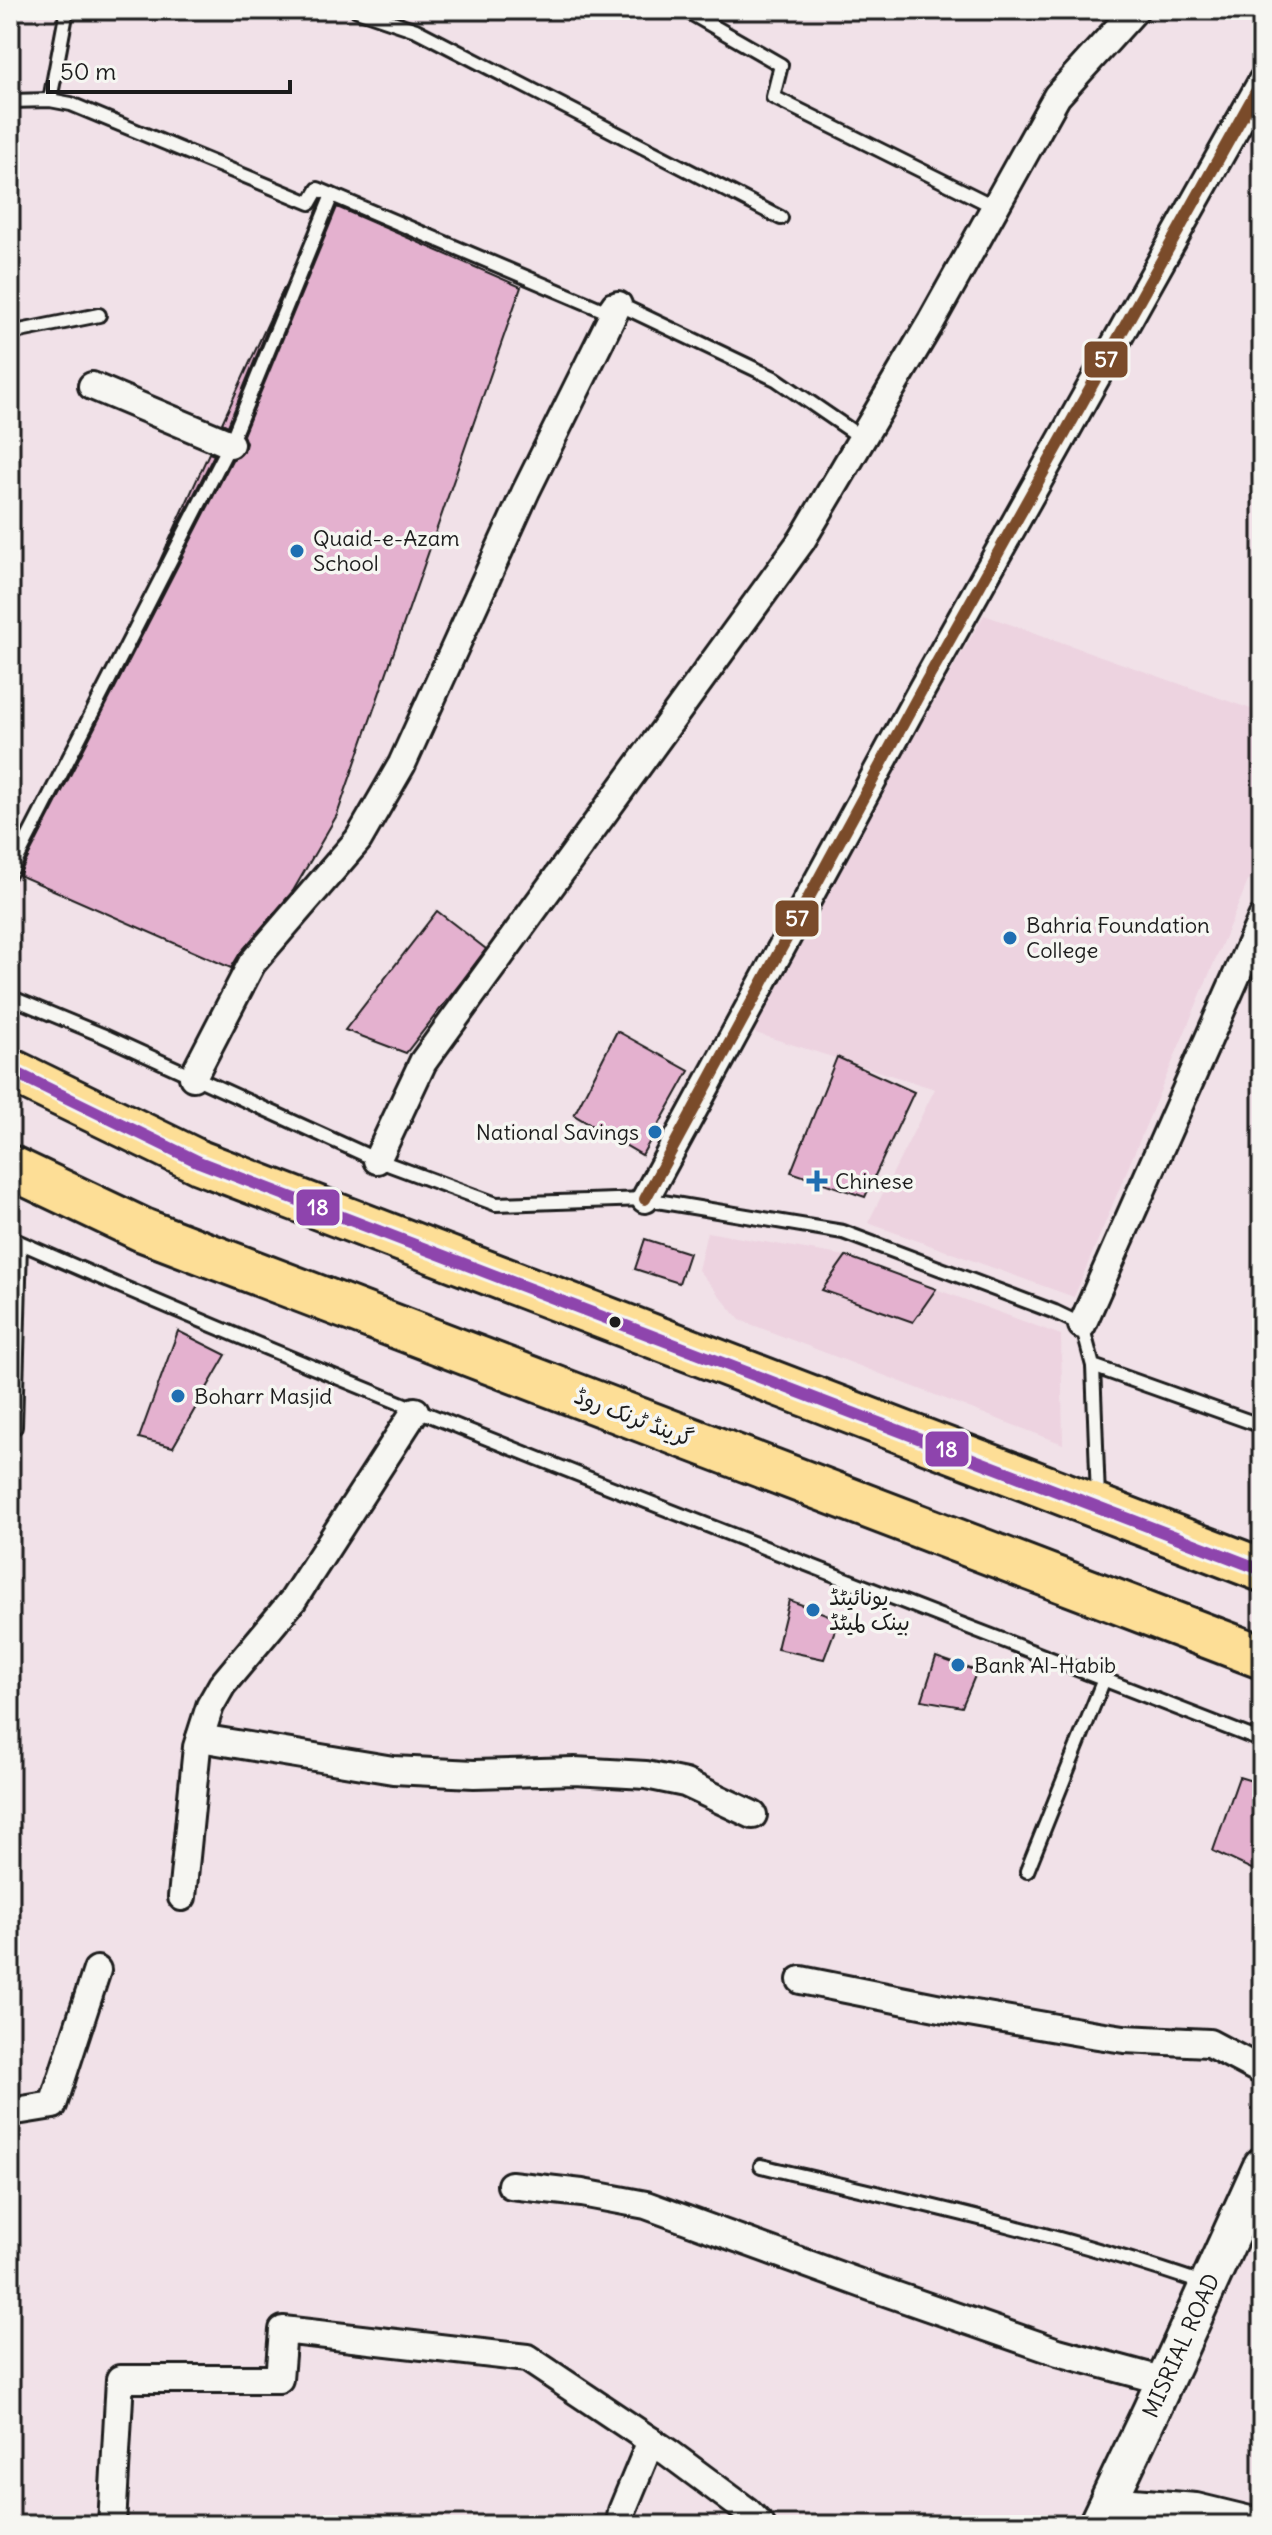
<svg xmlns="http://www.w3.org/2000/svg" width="1272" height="2535" font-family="Delius,'Playpen Sans Arabic',sans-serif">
<rect width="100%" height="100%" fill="#f1e1e8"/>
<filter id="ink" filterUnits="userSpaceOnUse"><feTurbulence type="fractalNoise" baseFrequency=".0125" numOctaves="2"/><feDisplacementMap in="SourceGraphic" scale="16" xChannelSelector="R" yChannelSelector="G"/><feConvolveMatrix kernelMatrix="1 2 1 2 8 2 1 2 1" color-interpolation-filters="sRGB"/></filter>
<g filter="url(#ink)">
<g fill="#edd3e0">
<polygon points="984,615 1262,713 1262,848 1074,1297 868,1223 935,1089 743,1029"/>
<polygon points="707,1232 846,1256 1061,1335 1063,1444 740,1320 698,1270"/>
</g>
<g fill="#e4b1cf" stroke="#1c1c1c" stroke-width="2">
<polygon points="337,207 521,287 337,815 293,891 240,953 231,968 19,875 232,460 244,451 246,443 243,435"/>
<polygon points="284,288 228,426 222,423"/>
<polygon points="209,453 214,455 158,565"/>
<polygon points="437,911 486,949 462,981 406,1053 345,1030"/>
<polygon points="617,1031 689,1071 642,1155 574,1115"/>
<polygon points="837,1057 914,1092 865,1197 791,1172"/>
<polygon points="645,1239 689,1253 679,1283 635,1269"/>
<polygon points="846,1256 936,1289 913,1322 822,1290"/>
<polygon points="178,1331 226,1355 173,1447 139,1438"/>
<polygon points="789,1600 839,1619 824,1659 777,1649"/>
<polygon points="936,1657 977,1671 962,1707 922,1700"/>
<polygon points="1239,1777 1262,1784 1262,1874 1213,1851"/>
</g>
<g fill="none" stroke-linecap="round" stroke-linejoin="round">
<g stroke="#1c1c1c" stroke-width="18">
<g id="service">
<polyline points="357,10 416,30 781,218"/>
<polyline points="685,10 781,65 773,97 995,207"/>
<polyline points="50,100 67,10"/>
<polyline points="10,101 50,100 71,104 310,203 318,189 603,310 610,300 776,379 862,438"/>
<polyline points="10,333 99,315"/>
<polyline points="10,873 230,444 332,195"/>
<polyline points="10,997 102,1035 377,1160 496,1204 645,1199 843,1232 1055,1312 1082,1325 1093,1366 1262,1426"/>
<path d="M 10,1238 C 422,1420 843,1577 1262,1741"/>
<polyline points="1093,1366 1098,1498"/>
<polyline points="15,1427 20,1243"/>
<polyline points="1027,1871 1104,1679"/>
<path d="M 761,2166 C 910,2201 1061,2234 1205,2284"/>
</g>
</g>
<g stroke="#1c1c1c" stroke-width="32">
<g id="minor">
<polyline points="92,386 230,444"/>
<polyline points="193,1077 252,963 358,840 402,764 526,491 618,305"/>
<polyline points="377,1160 423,1062 802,540 931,322 1057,96 1135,10"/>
<polyline points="645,1199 922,689 1262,81"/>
<polyline points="1082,1325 1262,918"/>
<polyline points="200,1738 393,1770 474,1774 574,1771 646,1775 685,1783 753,1815"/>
<polyline points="182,1897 197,1747 210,1706 222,1685 293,1600 415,1411"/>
<polyline points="801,1980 946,2009 1091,2034 1124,2039 1209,2043 1262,2071"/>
<polyline points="10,2112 53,2105 97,1970"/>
<polyline points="511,2185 582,2193 646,2205 871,2287 1058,2352 1165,2381"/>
<polyline points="1108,2500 1196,2507 1262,2523"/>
<polyline points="112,2525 120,2379 279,2379 283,2330 527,2358 669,2453 747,2511 761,2525"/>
<polyline points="620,2525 622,2511 651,2441"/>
</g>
</g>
<g stroke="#1c1c1c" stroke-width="42">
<g id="secondary">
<path id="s1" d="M 1097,2525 L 1151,2411 L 1262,2166"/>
</g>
</g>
<g stroke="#1c1c1c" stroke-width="48">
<g id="trunk">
<polyline points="10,1070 199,1162 1262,1570"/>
<polyline points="10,1167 143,1230 1262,1657"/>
</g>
</g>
<use href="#service" stroke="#f6f6f2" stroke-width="12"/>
<use href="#minor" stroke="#f6f6f2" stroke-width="26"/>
<use href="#secondary" stroke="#f6f6f2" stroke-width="36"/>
<use href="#trunk" stroke="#fdde96" stroke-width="42"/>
<g stroke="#f6f6f2" stroke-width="18">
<polyline id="bus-1" points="10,1070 199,1162 1262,1570"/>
</g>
<g stroke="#f6f6f2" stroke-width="18">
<polyline id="bus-2" points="645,1199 922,689 1262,81"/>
</g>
<use href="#bus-1" stroke="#8e44ad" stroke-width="12"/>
<use href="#bus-2" stroke="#7a4b2a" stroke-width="12"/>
</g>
</g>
<g fill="#1f6fb2" stroke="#f6f6f2" stroke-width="3">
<circle cx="297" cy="551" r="8"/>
<circle cx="1010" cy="938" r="8"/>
<circle cx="655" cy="1132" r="8"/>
<path d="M813 1169h8v8h8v8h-8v8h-8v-8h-8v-8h8z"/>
<circle cx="178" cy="1396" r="8"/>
<circle cx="813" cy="1610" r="8"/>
<circle cx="958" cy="1665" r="8"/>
</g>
<circle fill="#1c1c1c" stroke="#f6f6f2" stroke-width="3" cx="615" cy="1322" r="7"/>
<g text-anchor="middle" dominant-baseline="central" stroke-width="7" stroke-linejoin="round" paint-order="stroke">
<g font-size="22" fill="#1c1c1c" stroke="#f6f6f2" text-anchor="start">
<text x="313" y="538">Quaid-e-Azam<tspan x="313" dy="25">School</tspan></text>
<text x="1026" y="925">Bahria Foundation<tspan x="1026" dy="25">College</tspan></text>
<text x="639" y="1132" text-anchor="end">National Savings</text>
<text x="835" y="1181">Chinese</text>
<text x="194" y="1396">Boharr Masjid</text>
<text x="829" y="1597">یونائیٹڈ<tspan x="829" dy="25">بینک لمیٹڈ</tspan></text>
<text x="974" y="1665">Bank Al-Habib</text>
</g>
<g font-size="22" fill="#1c1c1c" stroke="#f6f6f2">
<text transform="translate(634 1417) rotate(21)">گرینڈ ٹرنک روڈ</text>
<text stroke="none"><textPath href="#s1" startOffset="198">MISRIAL ROAD</textPath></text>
</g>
</g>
<g stroke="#f6f6f2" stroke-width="3">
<rect x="1083" y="340" width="46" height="39" rx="8" fill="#7a4b2a"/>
<rect x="774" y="899" width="46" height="39" rx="8" fill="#7a4b2a"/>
<rect x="295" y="1188" width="46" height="39" rx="8" fill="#8e44ad"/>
<rect x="924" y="1430" width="46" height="38" rx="8" fill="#8e44ad"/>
</g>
<g font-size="22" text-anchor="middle" font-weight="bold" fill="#fff">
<text x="1106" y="367">57</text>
<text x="797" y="926">57</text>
<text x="318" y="1215">18</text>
<text x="947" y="1457">18</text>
</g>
<rect width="1272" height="2535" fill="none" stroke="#f6f6f2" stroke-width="40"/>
<rect x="20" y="20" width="1232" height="2495" fill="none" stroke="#1c1c1c" stroke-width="3" filter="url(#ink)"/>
<path d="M48 80v12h242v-12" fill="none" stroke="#1c1c1c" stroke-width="4"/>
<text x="60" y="80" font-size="24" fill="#1c1c1c" stroke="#f6f6f2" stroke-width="6" paint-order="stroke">50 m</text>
</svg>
